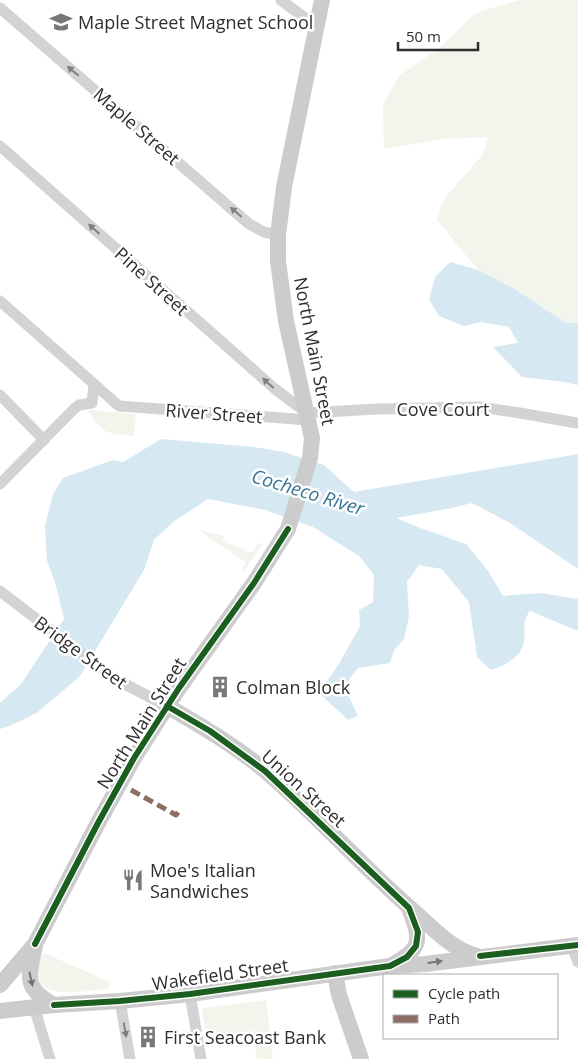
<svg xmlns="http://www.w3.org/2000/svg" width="578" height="1059" font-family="'Open Sans',sans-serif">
<rect width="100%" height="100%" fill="#fff"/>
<g fill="#f1f5eb">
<polygon points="519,0 578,0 578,323 566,323 515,289 478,270 437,220 444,199 483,154 488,137 442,139 384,149 383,104 400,75 438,49 476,13"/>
<path d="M 91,410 L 136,414 L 134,436 C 105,433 105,435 88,411 Z"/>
<polygon points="201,530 224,536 223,542 245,549 245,551 252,552 259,543 262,545 244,572 242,569 246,562 201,532"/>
<path d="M 44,953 L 110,982 L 108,989 C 78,991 20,1005 44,953 Z"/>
<polygon points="266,1000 273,1059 257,1059 253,1031 206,1037 202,1008"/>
</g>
<g fill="#d6e9f3">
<polygon points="450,262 478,270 515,289 566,323 578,323 578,385 564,382 522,377 493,347 518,343 509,327 481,322 464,326 439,316 429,300 435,277"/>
<path d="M 161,439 L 254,447 L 284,452 L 324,465 L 354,492 L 578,454 L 578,569 L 510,523 L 472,503 L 447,509 L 396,518 L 423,529 L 466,544 L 488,571 L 503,596 L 540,593 L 578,599 L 578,631 L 530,611 C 521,623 526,629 524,642 C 521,658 504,666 491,670 L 477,657 L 469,602 L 442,569 L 419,565 L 407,582 L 409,616 L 404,639 L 394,650 L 390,663 L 358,668 L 344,686 L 358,716 L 348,720 L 316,690 L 328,680 L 340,662 L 360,626 L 359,610 L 373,602 L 374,575 L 359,556 L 313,527 L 265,510 L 208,499 L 173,522 L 154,540 L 144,570 L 80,676 L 38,712 L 12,725 L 0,729 L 0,703 L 21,684 L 64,619 L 55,582 L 47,561 L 45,526 L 53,494 L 63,478 L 113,460 L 123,462 Z"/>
</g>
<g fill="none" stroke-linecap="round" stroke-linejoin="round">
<g stroke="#d3d3d3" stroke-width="11">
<polyline points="281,0 317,27"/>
<polyline points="0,8 249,224 264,232 278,235"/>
<polyline points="0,146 275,389 307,413 377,409 479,407 520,413 577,423"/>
<polyline points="0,301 119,406 309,420"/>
<polyline points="0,395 44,440"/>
<polyline points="0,484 74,409 79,405 92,403 94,384"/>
<polyline points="0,591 115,679 167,706"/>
<polyline points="572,946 578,962"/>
<polyline points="190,994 201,1059"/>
<polyline points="120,1001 130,1059"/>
<polyline points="34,1007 50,1059"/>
</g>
<g stroke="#ccc" stroke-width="16">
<path d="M 167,706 C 205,728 244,751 277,781 C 325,824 369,873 418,915 C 436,931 452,949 477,956"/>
<path d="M 35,946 C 29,975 22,988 54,1005"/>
<path d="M 392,965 C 421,949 422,941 410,911"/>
<polyline points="335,973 339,995 361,1059"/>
<polyline points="0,985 35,944 98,823 134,758 179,688 254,583 288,529 310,458 312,438 286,321 278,261 278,235 284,187 322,0"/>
<polyline points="0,1011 54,1005 120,1001 190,994 390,966 425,964 578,945"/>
</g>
<polyline stroke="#8d6e63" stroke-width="5" stroke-dasharray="10 5" stroke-linecap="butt" points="131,790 176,815 179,811"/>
<g stroke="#fff" stroke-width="9">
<g id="cycleway">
<polyline points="35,944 98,823 134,758 179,688 254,583 288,529"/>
<polyline points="480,956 578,945"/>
<polyline points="54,1005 120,1001 190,994 390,966 407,957 416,946 418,932 409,908 265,771 210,731 167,706"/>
</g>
</g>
<use href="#cycleway" stroke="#1b5e20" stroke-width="6"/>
</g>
<defs><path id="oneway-solid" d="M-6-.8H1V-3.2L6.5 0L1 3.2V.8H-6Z" transform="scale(1.25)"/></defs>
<g fill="#808080">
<use href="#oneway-solid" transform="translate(73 71) rotate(-140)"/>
<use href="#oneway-solid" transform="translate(236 212) rotate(-139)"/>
<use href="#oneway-solid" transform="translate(94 229) rotate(-138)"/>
<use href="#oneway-solid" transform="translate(268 383) rotate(-138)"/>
<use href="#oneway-solid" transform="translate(125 1030) rotate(80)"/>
</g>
<g fill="#757575">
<use href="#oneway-solid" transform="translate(435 962) rotate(-8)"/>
<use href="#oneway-solid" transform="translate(31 979) rotate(77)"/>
</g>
<defs>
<g id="school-bare" transform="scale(1.725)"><path d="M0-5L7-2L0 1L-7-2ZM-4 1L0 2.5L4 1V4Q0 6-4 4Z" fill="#777" stroke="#fff" stroke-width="2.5" paint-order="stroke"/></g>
<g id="building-bare" transform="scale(1.725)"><path d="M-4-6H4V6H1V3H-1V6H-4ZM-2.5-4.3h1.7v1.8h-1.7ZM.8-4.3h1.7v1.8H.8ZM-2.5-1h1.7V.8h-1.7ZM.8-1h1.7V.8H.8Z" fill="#777" stroke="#fff" stroke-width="2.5" paint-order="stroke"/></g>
<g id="restaurant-bare" transform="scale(1.725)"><path d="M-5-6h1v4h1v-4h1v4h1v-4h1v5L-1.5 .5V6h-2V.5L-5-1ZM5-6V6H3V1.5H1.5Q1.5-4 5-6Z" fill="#777" stroke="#fff" stroke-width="2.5" paint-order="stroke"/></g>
</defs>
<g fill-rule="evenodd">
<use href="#school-bare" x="61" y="22"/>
<use href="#building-bare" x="220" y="687"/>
<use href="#restaurant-bare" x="133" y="880"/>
<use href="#building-bare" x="148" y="1037"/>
</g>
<g text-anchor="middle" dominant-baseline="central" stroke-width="5" stroke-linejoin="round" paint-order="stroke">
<g font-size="18" fill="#2e2e2e" stroke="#fff" text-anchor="start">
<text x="78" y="22">Maple Street Magnet School</text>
<text x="236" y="687">Colman Block</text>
<text x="150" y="870">Moe's Italian<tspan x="150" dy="21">Sandwiches</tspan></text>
<text x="164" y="1037">First Seacoast Bank</text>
</g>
<g font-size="18" fill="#2e2e2e" stroke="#fff">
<text transform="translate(137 126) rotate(41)">Maple Street</text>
<text transform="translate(152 281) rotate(42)">Pine Street</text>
<text transform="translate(315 351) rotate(79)">North Main Street</text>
<text x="443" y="409">Cove Court</text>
<text transform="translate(214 413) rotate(4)">River Street</text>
<text transform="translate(81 652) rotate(36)">Bridge Street</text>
<text transform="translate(141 723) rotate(-58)">North Main Street</text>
<text transform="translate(304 788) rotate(42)">Union Street</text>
<text transform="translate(220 974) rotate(-8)">Wakefield Street</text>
</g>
<g font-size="19" font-style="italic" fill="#367596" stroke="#fff">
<text transform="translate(308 492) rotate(17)">Cocheco River</text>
</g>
</g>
<rect x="383" y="974" width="175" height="65" fill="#ffffff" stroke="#ababab"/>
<rect x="393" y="990" width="25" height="8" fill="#1b5e20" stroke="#ababab"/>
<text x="428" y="999" font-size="15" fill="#2e2e2e">Cycle path</text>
<rect x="393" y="1015" width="25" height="8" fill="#8d6e63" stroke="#ababab"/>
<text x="428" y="1024" font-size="15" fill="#2e2e2e">Path</text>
<path d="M398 42v8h80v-8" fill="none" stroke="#2e2e2e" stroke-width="2.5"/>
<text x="406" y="42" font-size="15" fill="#2e2e2e" stroke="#ffffff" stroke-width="4" paint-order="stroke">50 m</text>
</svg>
